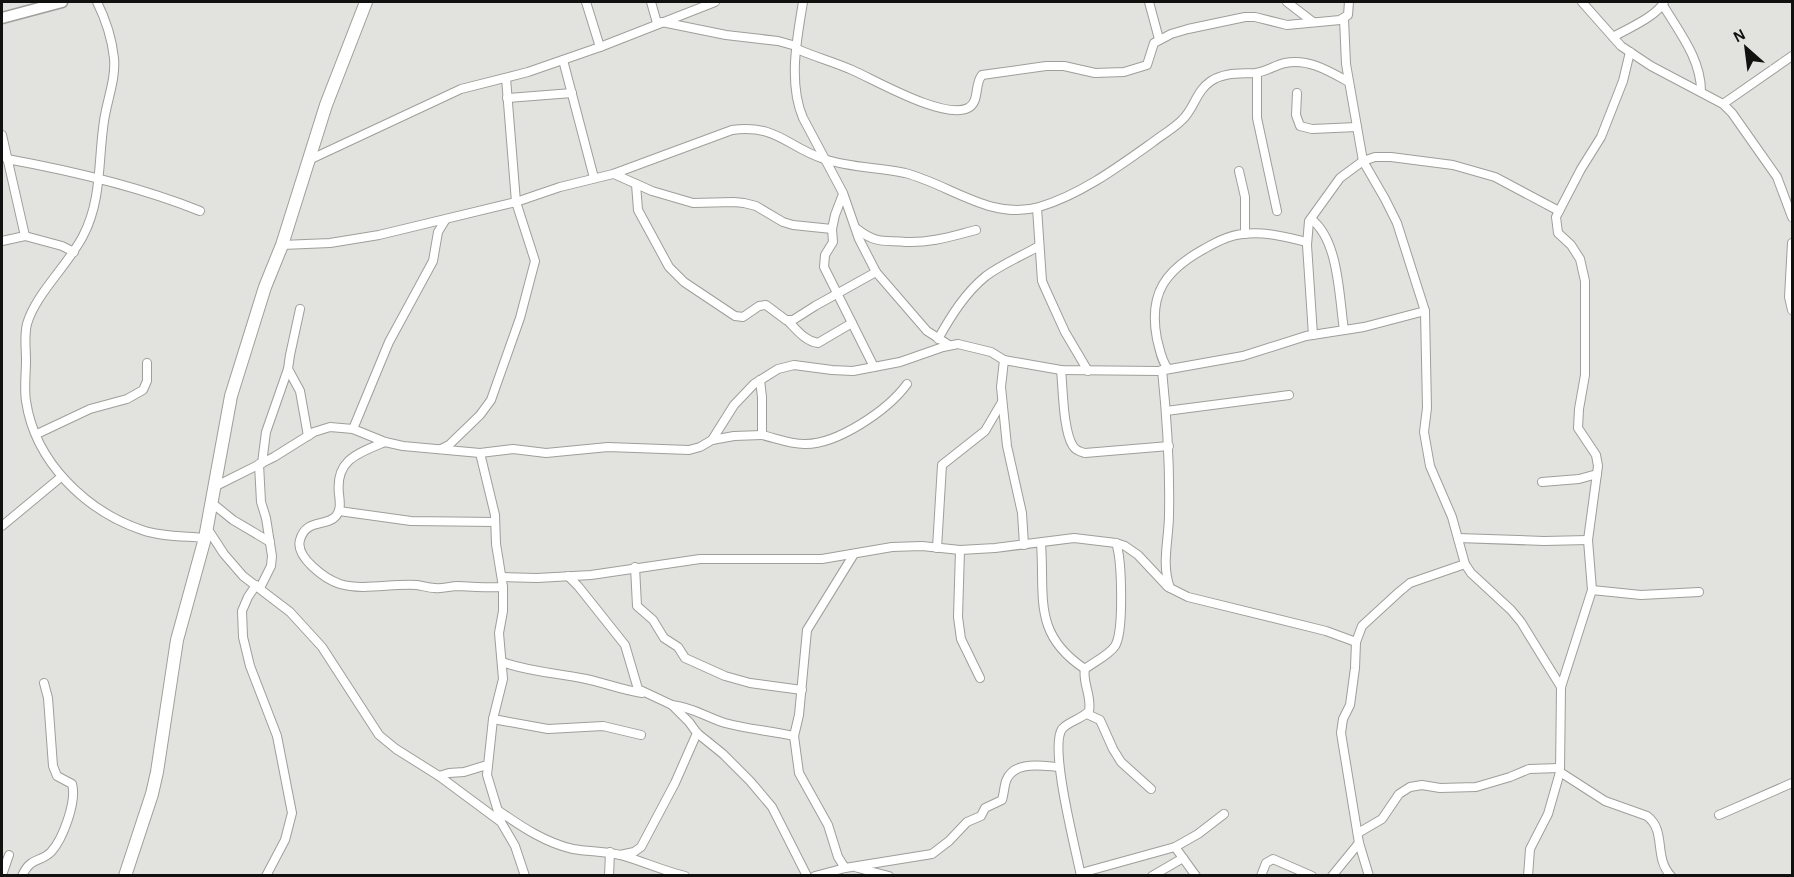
<svg xmlns="http://www.w3.org/2000/svg" width="1794" height="877" font-family="'Alegreya Sans',sans-serif">
<rect width="100%" height="100%" fill="#e2e3de"/>
<g fill="none" stroke-linecap="round" stroke-linejoin="round">
<g stroke="#9e9f9a" stroke-width="10">
<g id="minor">
<path d="M 97,2 C 105,18 112,40 114,58 C 116,79 107,100 104,121 C 98,160 102,200 83,236 C 68,265 35,295 27,324 C 24,336 26,348 26,360 C 26,374 24,388 26,401 C 35,462 86,511 142,530 C 162,537 185,536 205,538"/>
<polyline points="586,2 600,47"/>
<polyline points="651,2 657,23"/>
<path d="M 803,2 C 797,38 788,83 803,118 L 843,193 L 859,239 L 876,272 L 927,331 L 949,345"/>
<polyline points="1149,2 1159,39"/>
<polyline points="1287,2 1313,22"/>
<polyline points="1582,2 1621,46 1651,66 1723,104 1732,113 1777,177 1792,217"/>
<path d="M 1663,5 C 1679,32 1701,59 1701,91"/>
<polyline points="1344,19 1346,64 1363,161 1385,199 1397,223 1425,311 1427,408 1424,432 1430,466 1452,517 1465,564 1471,573 1511,610 1521,622 1561,687"/>
<polyline points="662,22 726,35 778,41 796,46"/>
<path d="M 1613,37 C 1627,29 1657,16 1664,2"/>
<path d="M 797,49 C 815,57 834,62 852,70 C 877,81 944,120 968,108 C 980,102 974,84 982,75 L 1046,66 L 1064,66 L 1095,73 L 1124,72 L 1147,65 L 1154,43 L 1171,34 L 1188,29 L 1245,17 L 1255,17 L 1287,25 L 1340,20 L 1348,15 L 1349,2"/>
<polyline points="563,60 594,178"/>
<polyline points="1257,73 1257,118 1277,211"/>
<polyline points="1297,93 1296,115 1300,126 1312,129 1357,127"/>
<polyline points="507,98 572,93"/>
<polyline points="1723,104 1792,56"/>
<polyline points="2,135 25,236"/>
<path d="M 7,159 C 73,171 138,186 200,211"/>
<polyline points="309,160 461,89 528,72 600,47 715,2"/>
<polyline points="1239,171 1245,197 1245,234"/>
<polyline points="614,174 652,191 693,203 734,202 744,203 756,206 783,222 793,225 832,229"/>
<polyline points="636,184 638,210 669,267 684,282 735,316 743,317 759,306 766,305 786,320 793,320 815,306 876,272"/>
<polyline points="843,194 835,215 832,229 833,242 825,255 824,267 874,367"/>
<polyline points="1037,208 1042,281 1045,288 1065,332 1088,371"/>
<path d="M 1311,219 C 1339,240 1339,297 1344,330"/>
<path d="M 857,229 C 876,244 884,240 906,242 C 931,243 952,236 976,230"/>
<polyline points="2,241 25,236 62,246 74,252"/>
<polyline points="1792,243 1789,297 1792,310"/>
<path d="M 282,245 L 330,243 L 379,235 L 516,202 L 560,187 L 613,174 L 732,130 C 777,124 787,147 824,159 C 851,168 878,167 905,173 C 949,184 991,221 1039,207 C 1080,195 1118,167 1153,142 C 1162,135 1173,129 1182,120 C 1194,109 1196,91 1211,81 C 1225,72 1240,74 1255,73 C 1266,72 1275,65 1285,63 C 1308,58 1329,71 1349,82"/>
<polyline points="300,309 290,355 288,369 300,391 308,436"/>
<path d="M 788,321 C 797,330 805,341 818,343 L 852,323"/>
<polyline points="1313,335 1307,245 1309,221 1340,178 1363,161 1375,157 1391,157 1453,165 1495,177 1559,211"/>
<path d="M 938,339 C 951,316 965,293 986,276 C 1002,264 1022,256 1039,246"/>
<polyline points="1004,360 1001,387 1007,446 1022,513 1024,545"/>
<path d="M 1168,369 C 1161,360 1160,350 1157,339 C 1148,293 1166,270 1204,249 C 1216,242 1229,235 1243,234 C 1264,231 1286,237 1307,242"/>
<path d="M 1061,370 C 1063,388 1063,431 1073,446 C 1076,451 1081,452 1085,453 L 1169,446"/>
<path d="M 1162,370 C 1167,418 1170,466 1169,514 C 1169,540 1161,563 1170,588"/>
<path d="M 760,380 L 762,397 L 762,435 C 775,438 790,444 804,444 C 837,445 888,410 907,384"/>
<polyline points="1166,411 1289,395"/>
<polyline points="353,429 389,342 433,261 438,232 446,219"/>
<polyline points="37,434 90,409 127,399 143,390 147,381 147,363"/>
<polyline points="712,440 734,436 762,435"/>
<path d="M 385,442 C 358,453 335,460 339,494 C 340,502 341,510 336,516 C 327,527 306,518 300,540 C 295,557 325,579 340,584 C 364,591 392,583 417,585 C 423,586 429,588 435,588 C 443,589 450,586 458,586 C 473,587 488,588 503,587"/>
<polyline points="441,449 449,445 480,415 491,400 520,318 535,261 516,202 506,78"/>
<polyline points="480,453 495,515 496,544 503,587 503,611 499,633 503,679 493,719 487,775 501,821"/>
<polyline points="262,463 266,432 288,369"/>
<polyline points="259,464 261,502 266,518 272,556 271,566 260,588"/>
<polyline points="1542,482 1579,479 1597,474"/>
<polyline points="216,486 274,457 314,432 330,427 353,429 385,442 403,446 480,453 513,449 546,453 608,447 689,450 700,447 712,440 734,405 754,384 778,369 794,365 832,370 853,371 900,362 943,347 958,344 991,352 1004,360 1061,370 1159,371 1243,356 1306,336 1364,327 1425,311"/>
<polyline points="212,503 233,520 270,542"/>
<polyline points="339,511 411,521 495,522"/>
<polyline points="2,526 61,477"/>
<polyline points="207,528 224,554 243,576 290,612 322,647 379,735 396,749 439,776 501,822 515,846 525,876"/>
<polyline points="1458,538 1544,541 1588,540"/>
<path d="M 1041,543 C 1045,597 1032,634 1085,669"/>
<polyline points="937,548 942,465 985,431 1002,402"/>
<polyline points="960,550 958,617 961,639 980,678"/>
<polyline points="635,567 637,606 653,620 664,638 678,647 685,658 725,676 750,683 802,690"/>
<polyline points="568,576 578,586 625,645 638,689 672,705 689,722 697,733 723,754 750,781 772,807 807,876"/>
<polyline points="502,577 537,578 591,575 700,559 822,559 892,547 922,546 960,550 995,548 1074,538 1116,543 1125,546 1138,555 1168,587 1188,597 1326,631 1356,642"/>
<polyline points="256,585 248,597 242,611 243,637 250,666 277,736 292,813 285,840 266,876"/>
<polyline points="1592,590 1641,595 1699,592"/>
<path d="M 502,662 C 530,672 558,673 586,679 C 605,683 622,690 642,693"/>
<path d="M 672,705 C 692,707 706,717 725,723 C 747,729 771,731 794,736"/>
<polyline points="1087,714 1100,720 1113,749 1121,762 1151,789"/>
<polyline points="493,719 548,729 603,726 641,735"/>
<path d="M 1560,772 L 1605,801 L 1647,816 C 1667,831 1653,857 1671,876"/>
<polyline points="439,776 449,773 464,772 487,765"/>
<path d="M 499,811 C 522,827 546,843 573,849 C 590,852 607,851 624,856 C 644,862 664,871 685,876"/>
<polyline points="1719,815 1792,783"/>
<polyline points="1358,833 1382,819 1399,794 1410,787 1422,785 1440,788 1476,787 1510,777 1529,769 1559,768"/>
<polyline points="1175,847 1196,876"/>
<polyline points="620,855 634,852 641,847 675,783 697,733"/>
<polyline points="845,868 838,857 828,825 799,773 794,736 799,715 807,630 854,554"/>
<polyline points="858,868 889,876"/>
<polyline points="1081,873 1175,847 1198,834 1224,814"/>
<polyline points="2,875 9,855"/>
<path d="M 22,876 C 31,856 40,863 51,852 C 63,839 77,801 72,784 L 57,776 L 53,766 L 48,698 L 44,683"/>
<polyline points="609,876 610,852"/>
<path d="M 815,876 L 845,868 L 932,854 L 949,841 L 967,822 L 981,816 L 985,808 L 1002,800 C 1004,794 1004,787 1006,781 C 1014,760 1042,766 1059,767"/>
<path d="M 1081,876 C 1076,850 1049,748 1062,729 C 1069,721 1082,719 1089,711 C 1092,696 1082,682 1085,669 C 1094,662 1109,655 1115,646 C 1124,632 1122,559 1116,543"/>
<polyline points="1152,876 1183,858"/>
<polyline points="1261,876 1266,863 1273,859 1312,876"/>
<polyline points="1332,876 1359,843"/>
<polyline points="1369,876 1359,843 1341,733 1343,719 1350,705 1355,668 1356,642 1362,626 1399,592 1410,583 1465,564"/>
<polyline points="1528,876 1530,849 1548,814 1560,772 1561,687 1592,590 1588,540 1598,466 1596,455 1578,428 1579,409 1585,375 1585,281 1580,259 1571,245 1558,233 1556,217 1581,169 1601,137 1623,81 1630,52"/>
</g>
</g>
<g stroke="#9e9f9a" stroke-width="13">
<polyline id="tertiary" points="2,18 62,2"/>
</g>
<g stroke="#9e9f9a" stroke-width="14">
<polyline id="secondary" points="125,876 152,794 157,772 177,640 205,538 231,396 265,287 282,245 326,105 366,2"/>
</g>
<use href="#minor" stroke="#fff" stroke-width="8"/>
<use href="#tertiary" stroke="#fff" stroke-width="10"/>
<use href="#secondary" stroke="#fff" stroke-width="12"/>
</g>
<rect width="1794" height="877" fill="none" stroke="#11110f" stroke-width="6"/>
<g transform="translate(1746 48) rotate(332)" stroke="#e2e3de" stroke-width="4.5" paint-order="stroke">
<path d="M0-4.5L10 22L0 15L-10 22Z" fill="#11110f"/>
<text y="-9" font-size="16" font-weight="bold" text-anchor="middle" fill="#11110f">N</text>
</g>
</svg>
